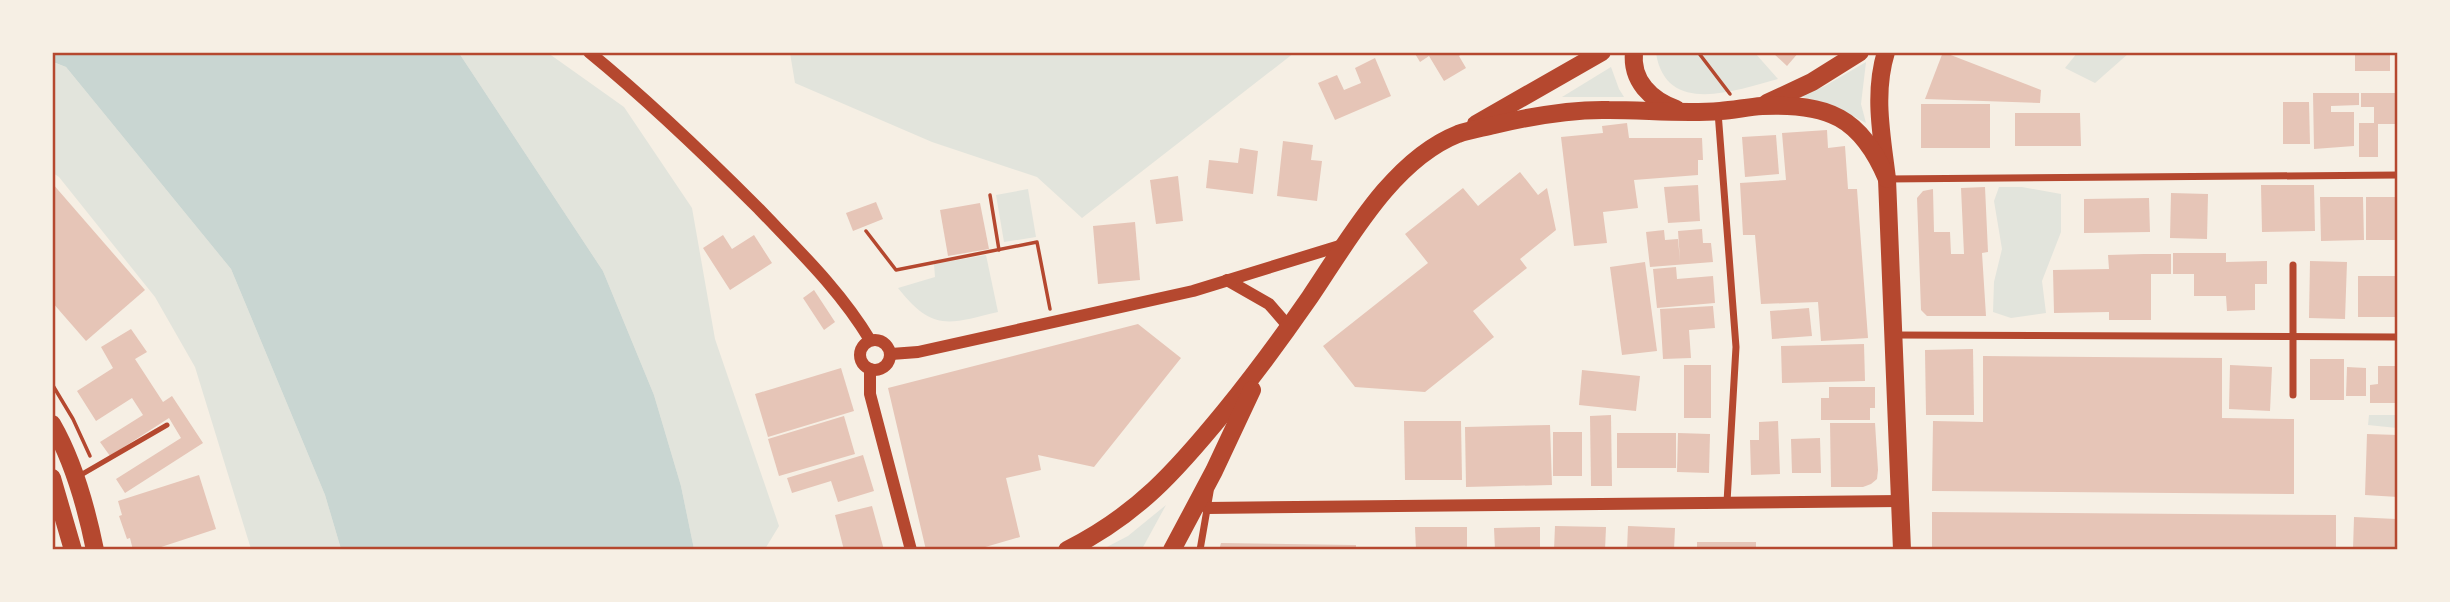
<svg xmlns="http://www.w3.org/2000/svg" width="2450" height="602" font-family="Karla,sans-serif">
<rect width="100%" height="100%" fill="#f6efe4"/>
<g fill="#e2e4dc">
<polygon points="2078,52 2129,52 2129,53 2095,83 2065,68"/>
<polygon points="459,53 548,53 624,107 692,208 715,339 779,526 765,549 694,549 681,486 654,395 603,271"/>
<polygon points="790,53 790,52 1294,53 1082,218 1037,177 932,142 795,83"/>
<path d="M 1656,53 L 1755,53 L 1778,79 C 1736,90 1666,117 1656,53 Z"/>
<polygon points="52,62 66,67 231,269 325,495 341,549 251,549 195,367 155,297 59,177 53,173"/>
<polygon points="1866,62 1861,104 1866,123 1832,105 1799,96 1825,86"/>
<polygon points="1611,67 1619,89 1624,97 1562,97"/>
<polygon points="1999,187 2022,187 2061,194 2061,232 2042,281 2046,313 2011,318 1993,312 1994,282 2002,249 1994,201"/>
<polygon points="1028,189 1036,237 1004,242 996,195"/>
<path d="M 986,255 L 998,312 C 948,324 933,332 898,288 L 935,277 L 934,264 Z"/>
<polygon points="2369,415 2397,415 2397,428 2368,425"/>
<polygon points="1166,505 1142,549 1103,549 1128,536"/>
</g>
<polygon fill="#c9d6d2" points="52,53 459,53 603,271 654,395 681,486 694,549 341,549 325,495 231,269 66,67 53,62"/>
<g fill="#e6c5b7">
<polygon points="1414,52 1464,52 1459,56 1466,68 1444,81 1429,56 1420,62"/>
<polygon points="1772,52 1799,52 1787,66"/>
<polygon points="1943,52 2041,90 2040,103 1925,99"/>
<rect x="2355" y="52" width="35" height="19"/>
<polygon points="1375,58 1391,96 1335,120 1318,83 1337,75 1344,90 1361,83 1355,68"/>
<polygon points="2313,93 2359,93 2359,105 2331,106 2331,112 2354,112 2354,146 2314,149"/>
<polygon points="2361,93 2398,93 2398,124 2378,124 2378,157 2359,157 2359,123 2374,123 2374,107 2361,107"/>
<polygon points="2283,102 2309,102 2310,144 2283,144"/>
<rect x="1921" y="104" width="69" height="44"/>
<polygon points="2015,113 2080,113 2081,146 2015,146"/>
<polygon points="1627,123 1629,138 1702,138 1703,160 1698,160 1698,175 1634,180 1638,208 1603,212 1607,243 1574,246 1561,137 1603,133 1602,126"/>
<polygon points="1827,130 1828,148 1845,146 1848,189 1857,189 1868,338 1821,341 1818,302 1761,304 1755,235 1743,235 1740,183 1786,180 1782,133"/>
<polygon points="1776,135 1779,174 1745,177 1742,137"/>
<polygon points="1283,141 1313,145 1311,160 1322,161 1317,201 1277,196"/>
<polygon points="1240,148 1258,151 1253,194 1206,188 1209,160 1238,163"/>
<polygon points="1520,172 1538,195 1547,188 1556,230 1520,259 1527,268 1473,311 1494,337 1425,392 1355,387 1323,346 1428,263 1405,234 1463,188 1478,206"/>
<polygon points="1178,176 1183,221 1156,224 1150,180"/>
<polygon points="52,183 145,290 86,341 52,302"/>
<polygon points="1698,185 1700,221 1668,223 1664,187"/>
<polygon points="2261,185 2314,185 2315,231 2262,232"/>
<polygon points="1985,187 1988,252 1982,253 1986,316 1927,316 1921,310 1917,198 1923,191 1933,189 1934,232 1950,232 1951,254 1964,254 1961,188"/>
<polygon points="2171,193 2208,194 2207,239 2170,238"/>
<polygon points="2320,197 2363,197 2364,240 2321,241"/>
<rect x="2366" y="197" width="32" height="43"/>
<polygon points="2149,198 2150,232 2084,233 2084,199"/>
<polygon points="876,202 883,219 853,231 846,213"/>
<polygon points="980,203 989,249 948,256 940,210"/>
<polygon points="1135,222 1140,280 1098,284 1093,226"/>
<polygon points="1702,229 1703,243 1711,243 1713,262 1650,267 1646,232 1664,230 1665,240 1678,239 1680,261 1678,231"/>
<polygon points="723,235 732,249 754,235 772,263 730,290 703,248"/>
<polygon points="2173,253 2226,253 2226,262 2267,261 2267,284 2255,284 2255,310 2227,311 2226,296 2194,296 2194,274 2173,274"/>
<polygon points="2144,254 2171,254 2171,274 2151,274 2151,320 2109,320 2109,312 2054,313 2053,270 2109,269 2108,255"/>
<polygon points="2310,261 2347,262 2345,319 2309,318"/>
<polygon points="1645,262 1657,351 1622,355 1610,267"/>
<polygon points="1676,267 1677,279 1713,276 1715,303 1657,308 1653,269"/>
<polygon points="2358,276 2397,276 2396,317 2358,317"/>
<polygon points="814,290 835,322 824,330 803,298"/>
<polygon points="1713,306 1715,328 1689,330 1691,358 1663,359 1660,309"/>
<polygon points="1809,308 1812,336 1772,339 1770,311"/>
<polygon points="1138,324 1181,358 1094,467 1038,455 1041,470 1006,478 1020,537 975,550 926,550 888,388"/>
<polygon points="131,329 147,352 135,359 163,402 172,396 203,443 125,493 116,479 181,438 169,418 110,456 100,442 143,415 132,398 96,421 77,391 113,368 101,347"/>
<polygon points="1864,344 1865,381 1782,383 1781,346"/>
<polygon points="1973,349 1974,415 1926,415 1925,350"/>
<polygon points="1983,356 2222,358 2222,418 2294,419 2294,494 1932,491 1933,421 1983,422"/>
<rect x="2310" y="359" width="34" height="41"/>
<rect x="1684" y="365" width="27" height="53"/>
<polygon points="2230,365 2272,367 2270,411 2229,409"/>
<polygon points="2378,366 2398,366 2398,403 2370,403 2370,385 2378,384"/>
<polygon points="2347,367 2366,368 2366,396 2346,396"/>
<polygon points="841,368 854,411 768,437 755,394"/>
<polygon points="1582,370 1640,376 1636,411 1579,405"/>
<polygon points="1829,387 1875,387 1875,408 1870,408 1870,420 1821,420 1821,398 1829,398"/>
<polygon points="1611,415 1612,486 1591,486 1590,416"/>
<polygon points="844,416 855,454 779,476 768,439"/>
<polygon points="1404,421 1461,421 1462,480 1405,480"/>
<polygon points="1778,421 1780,474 1751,475 1750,440 1759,440 1759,422"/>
<polygon points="1830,423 1875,423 1878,470 1877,479 1871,484 1863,487 1831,487"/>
<polygon points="1550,425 1552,485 1466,487 1465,427"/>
<rect x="1553" y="432" width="29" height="44"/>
<rect x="1617" y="433" width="59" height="35"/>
<polygon points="1678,433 1710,434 1709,473 1677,472"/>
<polygon points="2367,434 2398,435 2398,497 2365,495"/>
<polygon points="1820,438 1821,473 1792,473 1791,439"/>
<polygon points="863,455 874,491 838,502 831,481 792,493 787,478"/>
<polygon points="199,475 216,529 152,550 133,550 130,538 127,539 119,516 122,515 118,501"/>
<polygon points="872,506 884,550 844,550 835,515"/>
<polygon points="1932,512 2336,515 2336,550 1932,550"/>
<polygon points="2354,517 2396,519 2395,550 2353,550"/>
<polygon points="1555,526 1606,527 1605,550 1554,550"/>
<polygon points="1628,526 1675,528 1674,550 1627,550"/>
<polygon points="1415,527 1467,527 1467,550 1416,550"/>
<polygon points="1540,527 1540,550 1495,550 1494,528"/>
<rect x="1697" y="542" width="59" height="8"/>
<polygon points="1221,543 1356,545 1356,550 1219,550"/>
</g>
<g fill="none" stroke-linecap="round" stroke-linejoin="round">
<g stroke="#b5482f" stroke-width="3.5">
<polyline points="1698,52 1730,94"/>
<polyline points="990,195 999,250"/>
<polyline points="866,231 896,270 1037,242 1050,309"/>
<polyline points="52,384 73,419 90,456"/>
</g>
<polyline stroke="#b5482f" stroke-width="5" points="79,476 167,425"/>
<g stroke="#b5482f" stroke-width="7">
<polyline points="1718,112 1736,347 1727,502"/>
<polyline points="1887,179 2398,175"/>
<polyline points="1894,335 2398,337"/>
<polyline points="2293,395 2293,265"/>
<polyline points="1200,550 1210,492"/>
</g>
<g stroke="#b5482f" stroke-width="12">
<path d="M 589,52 C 649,101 704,154 759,209 C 799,251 840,290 870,340"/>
<polyline points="1227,280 1269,304 1289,327"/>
<circle cx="875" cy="355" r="15"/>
<polyline points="891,354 918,352 1193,291 1346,244"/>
<polyline points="870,369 870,394 911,550"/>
<polyline points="1207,508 1900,501"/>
</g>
<g stroke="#b5482f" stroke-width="18">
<path d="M 1634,52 C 1631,81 1651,100 1676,109"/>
<path d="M 1886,52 C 1873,94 1882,137 1887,179 L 1902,550"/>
<polyline points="1767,103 1812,82 1860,52"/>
<polyline points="1476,124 1602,52"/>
<path d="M 52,424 C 74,462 86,506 95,550"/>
<polyline points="52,478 73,550"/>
<path d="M 1067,550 C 1137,515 1176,471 1225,411 C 1255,374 1283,336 1310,297 C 1348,241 1392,160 1458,134 C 1469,130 1482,128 1494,125 C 1532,116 1570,109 1609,110 C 1646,110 1683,114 1720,111 C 1734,110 1748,107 1762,106 C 1828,103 1861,117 1887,179"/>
<polyline points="1172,550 1214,471 1252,390"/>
</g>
</g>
<rect width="2450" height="602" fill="none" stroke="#f6efe4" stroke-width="108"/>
<rect x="54" y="54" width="2342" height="494" fill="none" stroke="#b5482f" stroke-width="2.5"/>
</svg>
